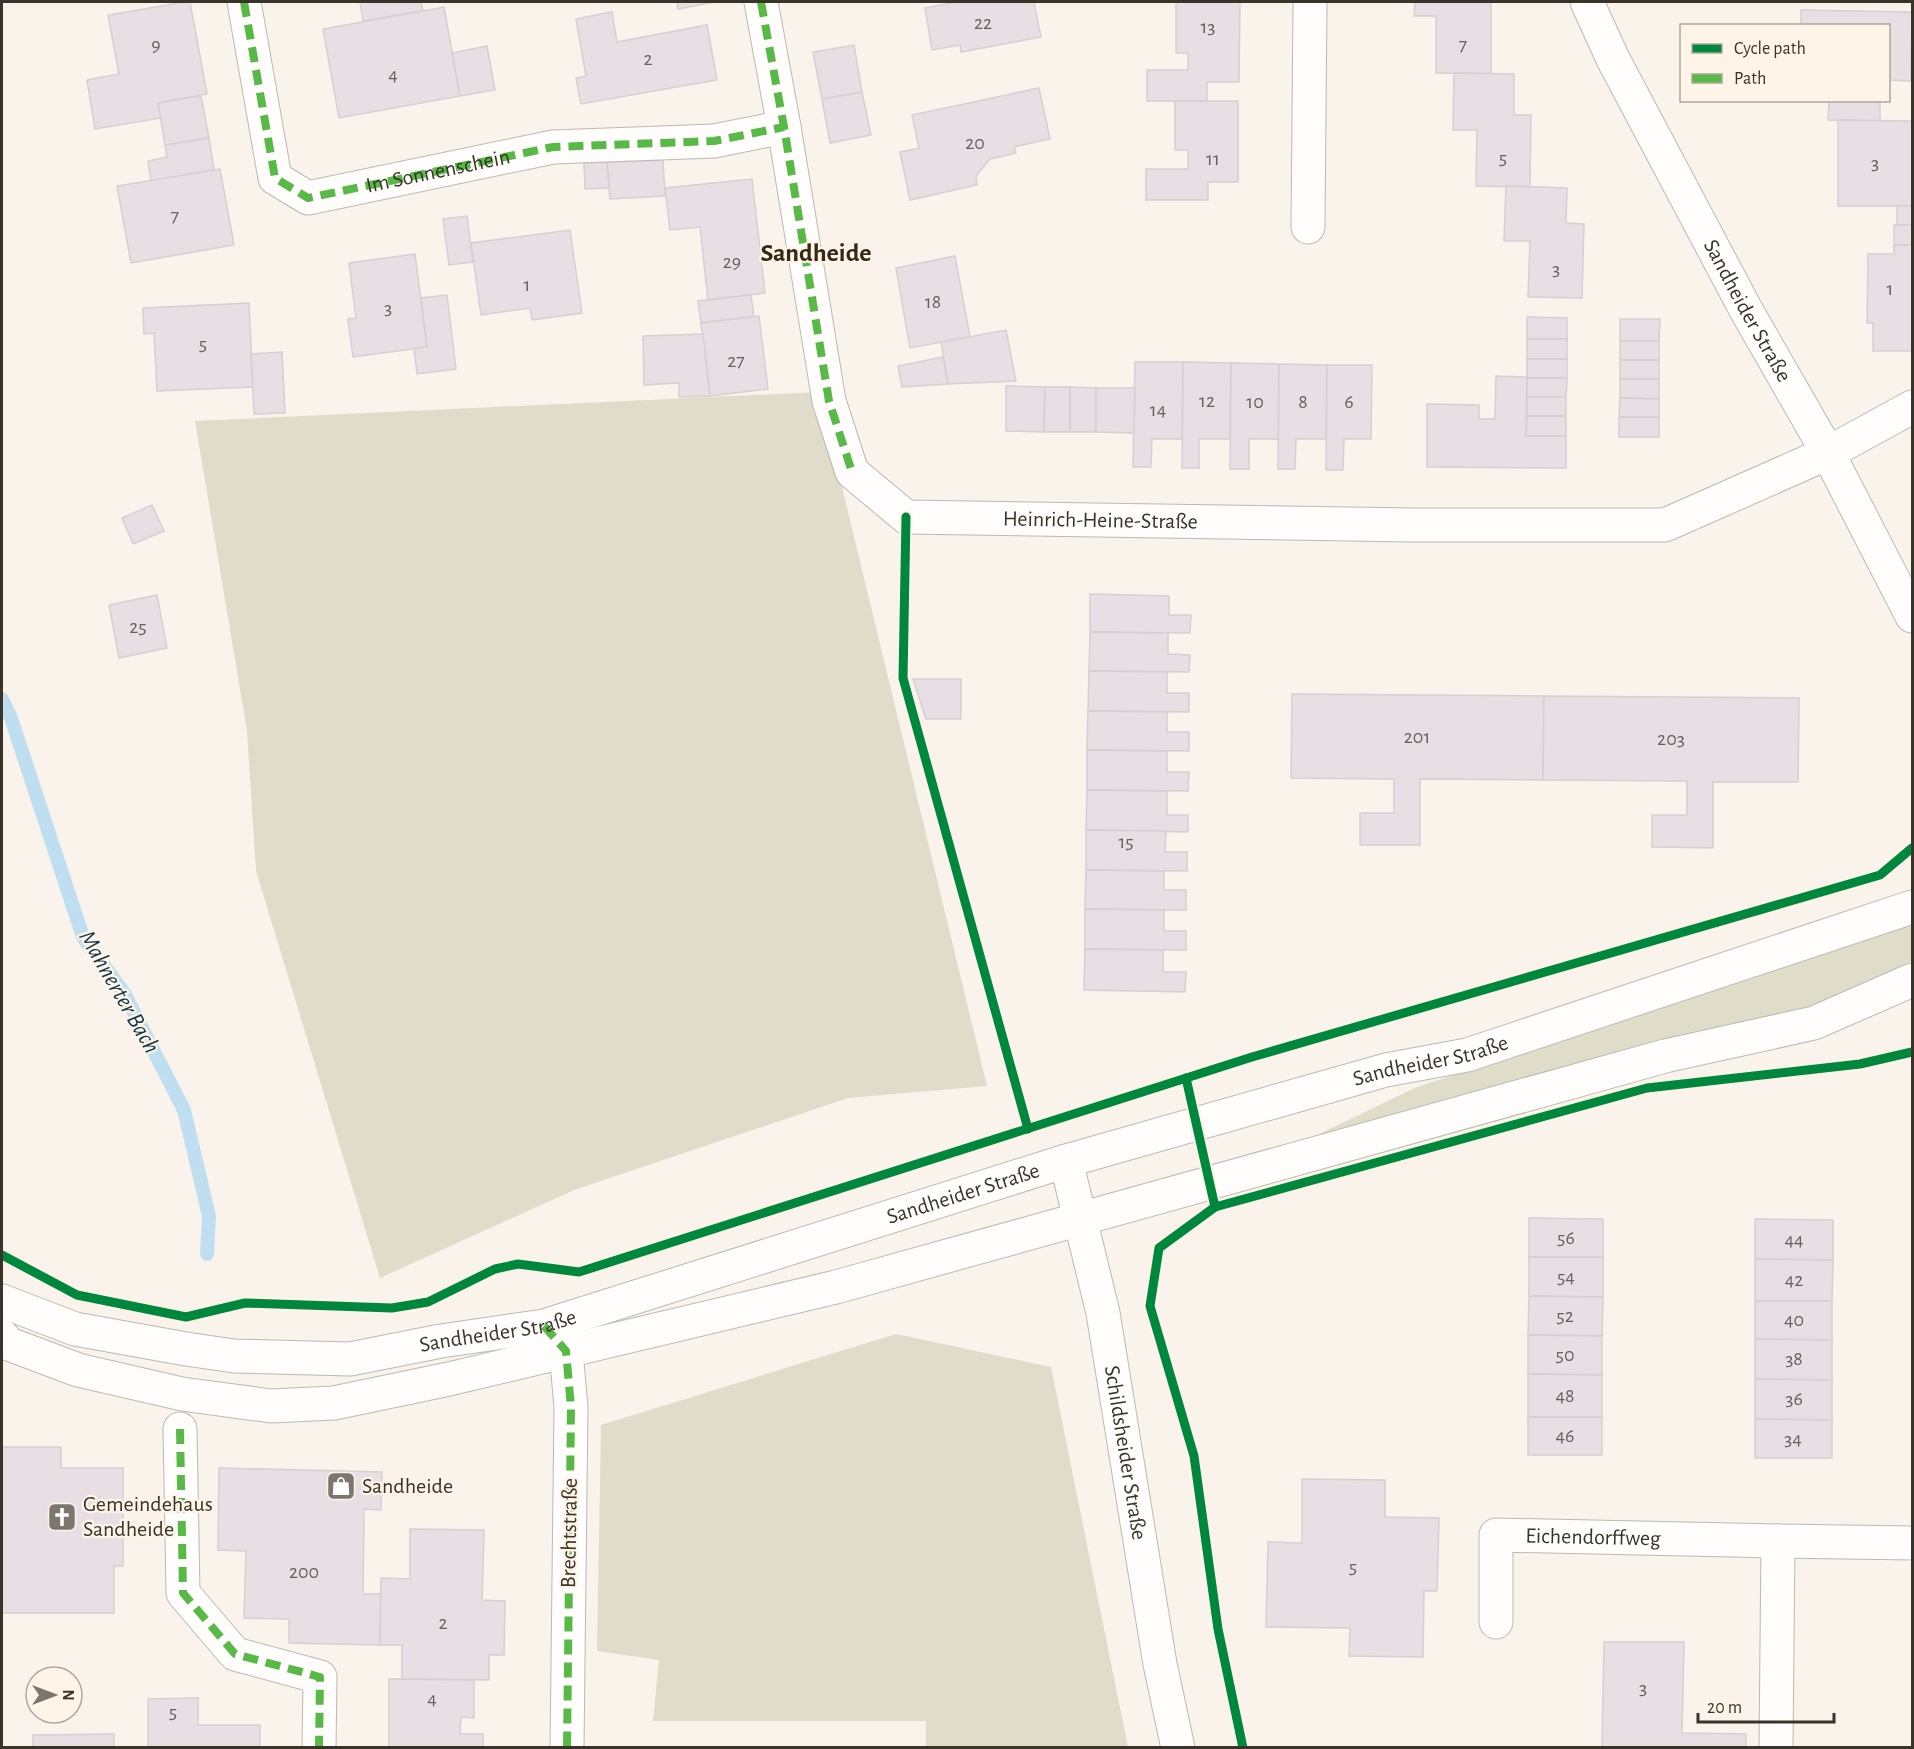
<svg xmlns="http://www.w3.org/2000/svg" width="1914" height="1749" font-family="'Alegreya Sans',sans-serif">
<rect width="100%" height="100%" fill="#f9f3ec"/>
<g fill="#dfddca">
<polygon points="819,392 987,1086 848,1098 574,1190 380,1278 256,871 247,731 195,421"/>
<polygon points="1912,925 1912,961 1810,1009 1475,1098 1315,1136 1417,1087"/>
<polygon points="896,1334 1051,1367 1128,1747 926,1747 926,1721 653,1721 659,1660 597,1651 601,1425"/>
</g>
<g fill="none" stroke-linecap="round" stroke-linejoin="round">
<polyline stroke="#bfdff1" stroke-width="14" points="2,699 11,718 83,937 124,993 184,1110 209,1216 207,1254"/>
</g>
<g fill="#e7dfe3" stroke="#d5d0d1" stroke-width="1.5">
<polygon points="185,2 190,2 207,94 158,103 161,118 95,129 87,80 119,74 108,15"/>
<polygon points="360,2 421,2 423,11 363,21"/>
<polygon points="677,2 715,2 678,9"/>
<polygon points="951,2 1034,2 1041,37 961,52 960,45 932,50 925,8 951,3"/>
<polygon points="1176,2 1240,2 1239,82 1207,82 1207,101 1147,101 1147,70 1188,70 1188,53 1176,53"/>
<polygon points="1415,2 1491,2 1491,74 1436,73 1436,16 1414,16"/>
<polygon points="444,7 460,96 339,118 323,29"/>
<polygon points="1801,10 1912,12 1911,81 1888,80 1888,26 1801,26"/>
<polygon points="612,12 617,42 707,25 717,80 581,104 576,78 586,76 576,19"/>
<polygon points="854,45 862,92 822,99 813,52"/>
<polygon points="487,46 495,90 460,96 452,53"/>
<polygon points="1454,73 1514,74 1514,115 1531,115 1530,187 1476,186 1477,130 1453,130"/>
<polygon points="1039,88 1050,139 1014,147 1016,153 990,159 976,176 977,185 910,200 900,152 919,148 912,115"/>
<polygon points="862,92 871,135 830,143 822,99"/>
<polygon points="201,96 209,138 165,145 158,103"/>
<polygon points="1829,100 1880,101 1880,121 1828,120"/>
<polygon points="1175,101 1238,101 1238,182 1208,182 1208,200 1146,200 1146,169 1188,169 1188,150 1175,150"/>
<polygon points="1838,120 1912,121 1912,206 1838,206"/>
<polygon points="209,138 214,170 151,181 148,161 167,157 165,145"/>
<polygon points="663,160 665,196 610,199 607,162"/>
<polygon points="607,162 609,188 585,189 584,163"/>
<polygon points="220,169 234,245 131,263 117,186"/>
<polygon points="752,179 765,293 708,300 700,227 670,230 665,188"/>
<polygon points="1506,186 1567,188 1566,223 1584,224 1582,298 1528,297 1530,241 1504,241"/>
<rect x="1897" y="206" width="15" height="19"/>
<polygon points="467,216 473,262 449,265 443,219"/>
<rect x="1894" y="225" width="18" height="20"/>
<polygon points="570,230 582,313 532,320 530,308 481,315 471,243"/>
<polygon points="1894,245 1912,245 1912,351 1873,351 1873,323 1867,323 1868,254 1894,254"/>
<polygon points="415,254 427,347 353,357 348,319 356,318 349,263"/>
<polygon points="955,256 970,337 910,348 896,268"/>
<polygon points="447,295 456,369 417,374 414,348 427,347 421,298"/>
<polygon points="751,295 754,317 701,323 698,301"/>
<polygon points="249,303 253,387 157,391 154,333 144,334 143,308"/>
<polygon points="759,316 768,389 710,396 701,323"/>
<polygon points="1527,317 1567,318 1567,339 1527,339"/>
<polygon points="1620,319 1660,319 1659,341 1620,341"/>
<polygon points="1006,330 1016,381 948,384 941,342"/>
<polygon points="703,334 710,396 679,397 679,383 644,385 643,336"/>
<rect x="1527" y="339" width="40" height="20"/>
<rect x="1620" y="341" width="39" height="19"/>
<polygon points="282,352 285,413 254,414 251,354"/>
<polygon points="943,357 948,384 902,387 898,366"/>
<rect x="1527" y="359" width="40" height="19"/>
<rect x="1620" y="360" width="39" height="19"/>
<polygon points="1135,362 1183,362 1183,439 1152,439 1151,467 1133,467"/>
<polygon points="1183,362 1231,363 1230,439 1199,439 1199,468 1182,468"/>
<polygon points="1231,363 1279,364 1279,439 1249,439 1249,469 1230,469"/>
<polygon points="1279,364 1327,365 1326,439 1296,439 1295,469 1278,469"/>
<polygon points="1327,365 1372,365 1371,439 1344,439 1343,470 1326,470"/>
<polygon points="1496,376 1527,377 1526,436 1566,436 1566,468 1427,467 1427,404 1479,405 1479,419 1495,419"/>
<polygon points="1527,378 1567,378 1566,397 1527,397"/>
<polygon points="1620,379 1659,379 1659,399 1620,398"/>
<polygon points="1006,386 1045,387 1044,432 1006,431"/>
<polygon points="1045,387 1070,387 1070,432 1044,432"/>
<polygon points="1070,387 1096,388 1096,432 1070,432"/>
<polygon points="1096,388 1135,388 1134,433 1096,432"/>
<rect x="1527" y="397" width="39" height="19"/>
<polygon points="1620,398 1659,399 1659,417 1619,417"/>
<polygon points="1527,416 1566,416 1566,436 1526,436"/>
<rect x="1619" y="417" width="40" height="20"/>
<polygon points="152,505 164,531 133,544 122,518"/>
<polygon points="1090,594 1169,596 1169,615 1191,615 1190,633 1090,632"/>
<polygon points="157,595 167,648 119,658 109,605"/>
<polygon points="1090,632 1168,633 1168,654 1190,655 1189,672 1089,671"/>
<polygon points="1089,671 1167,672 1167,693 1189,693 1189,712 1088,711"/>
<polygon points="913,679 961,679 961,719 926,719"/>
<polygon points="1292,694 1544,696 1543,780 1420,779 1420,845 1360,845 1360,813 1394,813 1394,779 1291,778"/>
<polygon points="1544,696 1799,698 1798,782 1713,782 1713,848 1652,847 1652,815 1687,815 1687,781 1543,780"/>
<polygon points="1088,711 1167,712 1167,732 1189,732 1189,751 1087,750"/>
<polygon points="1087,750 1167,751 1167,772 1189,772 1188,791 1087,790"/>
<polygon points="1087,790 1167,791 1167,815 1188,815 1188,832 1086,830"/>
<polygon points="1086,830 1166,831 1165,852 1187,852 1187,871 1086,870"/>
<polygon points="1086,870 1164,871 1164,890 1186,890 1186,910 1085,909"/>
<polygon points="1085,909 1164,910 1164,931 1186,931 1186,950 1085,949"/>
<polygon points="1085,949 1163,950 1163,972 1186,972 1185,992 1084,990"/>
<polygon points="1529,1218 1603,1219 1603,1257 1529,1257"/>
<polygon points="1755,1219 1833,1220 1833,1260 1755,1259"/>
<polygon points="1529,1257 1603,1257 1603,1297 1529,1296"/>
<polygon points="1755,1259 1833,1260 1832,1301 1755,1301"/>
<polygon points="1529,1296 1603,1297 1602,1336 1528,1335"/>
<polygon points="1755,1301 1832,1301 1832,1340 1755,1339"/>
<polygon points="1528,1335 1602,1336 1602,1375 1528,1374"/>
<polygon points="1755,1339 1832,1340 1832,1380 1755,1379"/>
<polygon points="1528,1374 1602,1375 1602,1417 1528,1417"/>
<polygon points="1755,1379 1832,1380 1832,1420 1755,1419"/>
<rect x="1528" y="1417" width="74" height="38"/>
<polygon points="1755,1419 1832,1420 1832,1458 1755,1458"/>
<polygon points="2,1447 61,1447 61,1468 123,1468 123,1566 114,1566 114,1613 2,1613"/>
<polygon points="219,1468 382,1472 381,1510 364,1509 363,1594 382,1594 380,1645 289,1643 289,1619 244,1618 246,1551 218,1550"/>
<polygon points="1302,1479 1385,1480 1385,1517 1439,1518 1437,1591 1424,1591 1423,1657 1349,1656 1350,1628 1266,1627 1268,1542 1302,1543"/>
<polygon points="410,1529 484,1530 482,1600 505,1601 504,1655 489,1655 489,1680 402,1679 402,1645 380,1645 381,1578 410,1579"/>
<polygon points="1604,1642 1684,1642 1682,1733 1746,1734 1746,1748 1602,1748"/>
<polygon points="389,1679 474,1680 474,1718 461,1717 460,1734 483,1734 483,1748 389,1748"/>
<polygon points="198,1698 198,1725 260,1725 260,1748 148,1748 148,1699"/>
<polygon points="114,1734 114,1748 33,1748 33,1735"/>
</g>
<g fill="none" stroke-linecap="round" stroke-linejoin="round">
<g stroke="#bdb8b1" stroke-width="35">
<g id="minor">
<path id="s1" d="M 244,2 L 275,178 L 308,198 L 553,147 L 714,141 L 784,127"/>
<path id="s2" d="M 761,2 L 784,127 L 829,401 L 852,472 L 906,517 L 1412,525 L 1665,525 L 1828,453 L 1912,407"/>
<path id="s3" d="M 1587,2 L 1613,59 L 1746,310 L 1828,453 L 1912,616"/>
<polyline points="1308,227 1310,2"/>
<path id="s4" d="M 1066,1161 L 1103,1313 L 1160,1664 L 1178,1748"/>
<path id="s5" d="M 2,1301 L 75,1329 L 186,1349 L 234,1356 L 350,1359 L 441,1341 L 544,1326 L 1066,1161 L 1386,1070 L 1467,1055 L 1912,907"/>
<polyline points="551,1334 566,1351 571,1407 567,1748"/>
<polyline points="2,1336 9,1344 78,1370 182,1394 271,1406 334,1403 449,1379 836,1287 1665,1056 1814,1023 1912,980"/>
<polyline points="180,1429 183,1593 235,1654 320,1677 319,1748"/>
<polyline points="1778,1541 1912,1543"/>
<path id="s6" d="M 1496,1622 L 1496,1535 L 1778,1541 L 1776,1748"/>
</g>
</g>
<use href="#minor" stroke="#fefdfc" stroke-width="33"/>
<g stroke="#58b947" stroke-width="8" stroke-dasharray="15 8" stroke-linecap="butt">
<polyline points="244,2 275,178 308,198 553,147 714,141 784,127"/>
<polyline points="761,2 784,127 829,401 852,472"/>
<polyline points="544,1326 566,1351 571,1407 567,1748"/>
<polyline points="180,1429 183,1593 235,1654 320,1677 319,1748"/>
</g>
<g stroke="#fef4e7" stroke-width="13">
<g id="cycleway">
<polyline points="906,517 903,678 1028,1129"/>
<polyline points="1186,1078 1215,1207"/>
<polyline points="2,1255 77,1295 186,1317 245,1303 392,1308 428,1302 495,1269 518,1264 579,1272 1252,1057 1880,875 1912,848"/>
<polyline points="1243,1748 1218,1629 1194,1456 1150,1306 1159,1248 1215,1207 1647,1088 1860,1064 1912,1052"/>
</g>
</g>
<use href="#cycleway" stroke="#00873e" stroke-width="9"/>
</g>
<defs>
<g id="shop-square" transform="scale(1.5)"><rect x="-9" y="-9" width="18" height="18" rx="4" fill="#7c766e" stroke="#fef4e7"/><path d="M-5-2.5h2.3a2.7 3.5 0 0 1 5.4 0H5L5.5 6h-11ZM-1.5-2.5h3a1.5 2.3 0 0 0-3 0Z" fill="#fff"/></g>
<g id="church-square" transform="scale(1.5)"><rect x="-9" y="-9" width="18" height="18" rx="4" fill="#7c766e" stroke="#fef4e7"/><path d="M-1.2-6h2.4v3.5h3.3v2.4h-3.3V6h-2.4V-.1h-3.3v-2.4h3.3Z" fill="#fff"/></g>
</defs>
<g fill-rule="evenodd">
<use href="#shop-square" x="341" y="1486"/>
<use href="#church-square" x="62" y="1517"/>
</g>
<g text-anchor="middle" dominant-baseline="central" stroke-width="4.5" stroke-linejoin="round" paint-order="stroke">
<g font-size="20" fill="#67615b">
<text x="983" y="23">22</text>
<text x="1208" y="27">13</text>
<text x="156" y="45">9</text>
<text x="1463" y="45">7</text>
<text x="648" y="59">2</text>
<text x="393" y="75">4</text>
<text x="975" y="143">20</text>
<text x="1503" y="158">5</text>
<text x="1213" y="159">11</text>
<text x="1875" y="163">3</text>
<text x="175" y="216">7</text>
<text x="732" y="262">29</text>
<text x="1556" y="269">3</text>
<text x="527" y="285">1</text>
<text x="1890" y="289">1</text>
<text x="933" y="302">18</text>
<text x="388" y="308">3</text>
<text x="203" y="344">5</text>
<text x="736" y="361">27</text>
<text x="1207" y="401">12</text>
<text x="1255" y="402">10</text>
<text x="1303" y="402">8</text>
<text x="1349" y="402">6</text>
<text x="1158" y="410">14</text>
<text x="138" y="627">25</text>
<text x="1417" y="737">201</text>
<text x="1671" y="739">203</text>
<text x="1126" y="842">15</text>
<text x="1566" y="1238">56</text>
<text x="1794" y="1240">44</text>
<text x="1566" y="1277">54</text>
<text x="1794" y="1280">42</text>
<text x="1565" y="1316">52</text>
<text x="1794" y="1320">40</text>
<text x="1565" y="1355">50</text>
<text x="1794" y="1359">38</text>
<text x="1565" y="1396">48</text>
<text x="1794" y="1399">36</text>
<text x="1565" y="1436">46</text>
<text x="1793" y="1439">34</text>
<text x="1353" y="1567">5</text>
<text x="304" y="1572">200</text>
<text x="443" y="1623">2</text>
<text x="1643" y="1688">3</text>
<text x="432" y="1699">4</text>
<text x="173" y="1712">5</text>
</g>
<g font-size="22" fill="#39332a" stroke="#fef4e7">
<text stroke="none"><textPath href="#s1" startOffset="350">Im Sonnenschein</textPath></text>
<text stroke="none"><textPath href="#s3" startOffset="348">Sandheider Straße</textPath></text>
<text stroke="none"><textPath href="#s2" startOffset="744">Heinrich-Heine-Straße</textPath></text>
<text stroke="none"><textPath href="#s5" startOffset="1478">Sandheider Straße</textPath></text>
<text stroke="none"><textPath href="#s5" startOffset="992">Sandheider Straße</textPath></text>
<text stroke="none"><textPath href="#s5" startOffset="506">Sandheider Straße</textPath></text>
<text stroke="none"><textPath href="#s4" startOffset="298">Schildsheider Straße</textPath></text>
<text transform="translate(569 1533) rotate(-89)">Brechtstraße</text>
<text stroke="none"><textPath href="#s6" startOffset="184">Eichendorffweg</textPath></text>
</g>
<g font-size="22" fill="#39332a" stroke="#fef4e7" text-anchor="start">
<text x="362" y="1486">Sandheide</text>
<text x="83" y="1504">Gemeindehaus<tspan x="83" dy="25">Sandheide</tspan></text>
</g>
<g font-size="24" font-style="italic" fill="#0f374b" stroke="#fef4e7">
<text transform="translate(119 992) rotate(60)">Mahnerter Bach</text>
</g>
<g font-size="26" font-weight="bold" fill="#342816" stroke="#fef4e7">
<text x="816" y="253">Sandheide</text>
</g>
</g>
<rect width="1914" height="1749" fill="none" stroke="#39332a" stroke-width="6"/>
<rect x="1680" y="24" width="210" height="78" fill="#fef4e7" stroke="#afa79b" stroke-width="1.5"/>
<rect x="1692" y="44" width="30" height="9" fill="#00873e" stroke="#afa79b" stroke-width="1.5"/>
<text x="1734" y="54" font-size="18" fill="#39332a">Cycle path</text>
<rect x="1692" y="74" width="30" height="9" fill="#58b947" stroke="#afa79b" stroke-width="1.5"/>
<text x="1734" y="84" font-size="18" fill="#39332a">Path</text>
<g transform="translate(54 1695) rotate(90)"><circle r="28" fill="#fef4e7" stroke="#afa79b" stroke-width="1.5"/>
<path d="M0-4.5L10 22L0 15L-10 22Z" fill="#7c766e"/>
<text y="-9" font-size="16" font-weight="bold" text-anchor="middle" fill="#39332a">N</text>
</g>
<path d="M1698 1713v9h136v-9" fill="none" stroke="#39332a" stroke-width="3"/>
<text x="1707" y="1713" font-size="18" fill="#39332a" stroke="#fef4e7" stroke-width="4.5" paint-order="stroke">20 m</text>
</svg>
